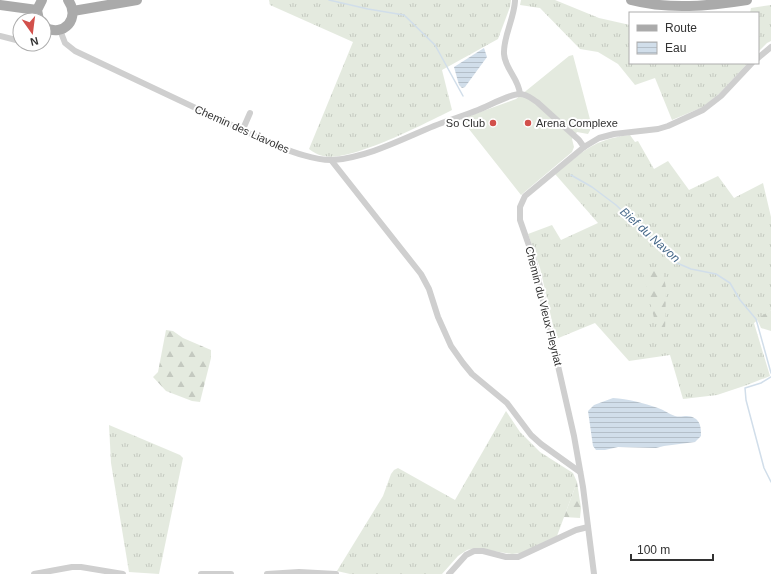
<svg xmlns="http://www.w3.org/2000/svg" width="771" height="574" font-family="Helvetica,sans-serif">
<defs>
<pattern id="grass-tufts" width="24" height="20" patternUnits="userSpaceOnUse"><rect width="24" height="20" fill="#e4eadf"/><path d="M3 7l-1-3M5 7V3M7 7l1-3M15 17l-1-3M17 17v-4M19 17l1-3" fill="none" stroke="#c4c9c0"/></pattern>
<pattern id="forest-firs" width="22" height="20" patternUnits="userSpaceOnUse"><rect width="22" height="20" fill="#e4eadf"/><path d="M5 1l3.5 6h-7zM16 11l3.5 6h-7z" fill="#c4c9c0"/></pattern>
<pattern id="water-rules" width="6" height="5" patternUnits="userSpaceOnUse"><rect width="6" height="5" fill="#d1deea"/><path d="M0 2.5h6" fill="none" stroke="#b4bfc9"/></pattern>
</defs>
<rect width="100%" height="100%" fill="#fff"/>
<g fill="url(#grass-tufts)">
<path d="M 269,0 L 511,0 L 510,7 L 498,39 L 442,70 L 452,110 C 426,123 349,163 323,156 C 318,155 313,152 309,149 L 353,42 L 270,5 Z"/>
<polygon points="521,0 555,0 599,18 630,25 630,63 748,63 719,94 703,107 672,120 655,78 635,85 618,64 598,52 580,49 540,8 520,5"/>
<polygon points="771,5 771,41 767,43 758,52 758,13 750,13 751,8"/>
<path d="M 630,135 L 635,142 L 638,141 L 654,169 L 668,161 L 689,190 L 718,176 L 734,198 L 763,183 L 771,217 L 771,310 L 754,323 L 770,376 L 747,385 L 717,395 L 683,399 L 670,355 L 629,361 L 595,323 L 556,339 L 540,268 L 528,234 L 552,225 L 561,240 L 598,223 L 555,174 C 583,152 593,139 630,135 Z"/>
<polygon points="506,411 520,432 540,452 573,473 577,482 557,536 521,553 512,554 475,548 467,550 458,556 442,574 350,574 337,571 383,496 391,474 394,470 398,468 455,500"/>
<polygon points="109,425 180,455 183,458 159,574 129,572 111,463"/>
</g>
<g fill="url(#forest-firs)">
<polygon points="662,267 666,288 665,333 655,322 643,273"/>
<polygon points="771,310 771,331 761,328 757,319"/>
<polygon points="166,330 173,331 183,338 211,350 211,358 200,402 192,401 166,391 153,377 158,372"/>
<polygon points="577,482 581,508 580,518 564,517"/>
</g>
<polygon fill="#e4eadf" points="573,55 592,127 588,134 577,132 572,139 574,147 572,152 521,195 461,119 516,99 569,56"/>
<g fill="url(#water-rules)">
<polygon points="484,48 487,57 465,87 462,88 459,85 454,67"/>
<path d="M 613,398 C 628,399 644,403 658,408 C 664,410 669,414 675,416 C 683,418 687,413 696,419 C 701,423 701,430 701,436 L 695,442 L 664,446 L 656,448 L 618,447 L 605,450 L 596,450 L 593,446 L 588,411 L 594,405 Z"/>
</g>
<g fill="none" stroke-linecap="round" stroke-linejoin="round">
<g stroke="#d1deea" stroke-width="1.5">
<polyline points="329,0 368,9 404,15 435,45 463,96"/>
<polyline points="571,175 592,187 616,205 677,263 691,269 716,274 730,283 740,300 756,319 771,373"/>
<polyline points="771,377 761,383 745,388 746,400 764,468 771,482"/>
</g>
<g stroke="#cfcfcf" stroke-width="6">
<path d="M 515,1 C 514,19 503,37 504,54 C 505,69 519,79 520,94"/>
<path d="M 60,30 L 65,43 L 75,51 L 274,145 C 290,151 316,161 333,160 C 369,157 402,139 434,126 C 449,120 463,116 478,110 C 489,106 509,94 520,94 C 527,94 532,99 537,102 L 579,140 L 584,147"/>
<polyline points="0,36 20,41"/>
<polyline points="758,58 771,47"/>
<polyline points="243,129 250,113"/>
<polyline points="331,160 421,274 429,289 438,317 451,346 463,363 472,374 507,403 531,435 541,444 580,472"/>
<polyline points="34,574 72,567 81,567 123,574"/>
<polyline points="201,574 231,574"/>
<polyline points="267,574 299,572 336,574"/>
<polyline points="449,574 466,555 474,551 483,551 506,557 518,557 576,530 588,527"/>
<polyline points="594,574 583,487 574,436 538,278 533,257 520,220 520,207 525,196 584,147 599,138 614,134 658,129 668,126 703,110 721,96 752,63"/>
</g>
<g stroke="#aaa" stroke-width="10">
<path d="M 631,0 C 669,10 709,6 747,0"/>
<polyline points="0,5 37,10"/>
<polyline points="73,11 137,0"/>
<polyline points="39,20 37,10 42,0"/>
<path d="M 44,27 C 64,38 81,18 68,0"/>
</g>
</g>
<g fill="#d2504b" stroke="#fff" stroke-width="1.5">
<circle cx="493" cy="123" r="4"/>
<circle cx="528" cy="123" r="4"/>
</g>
<g text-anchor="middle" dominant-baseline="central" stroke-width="4" stroke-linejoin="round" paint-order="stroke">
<g font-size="11" fill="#323232" stroke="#fff" text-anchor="end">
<text x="485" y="123">So Club</text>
<text x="536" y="123" text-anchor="start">Arena Complexe</text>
</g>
<g font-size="11" fill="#323232" stroke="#fff">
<text transform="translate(242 129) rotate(24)">Chemin des Liavoles</text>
<text transform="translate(544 306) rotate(76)">Chemin du Vieux Fleyriat</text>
</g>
<g font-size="12" font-style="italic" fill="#486a8b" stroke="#fff">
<text transform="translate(650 235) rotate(42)">Bief du Navon</text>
</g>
</g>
<rect x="629" y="12" width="130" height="52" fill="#ffffff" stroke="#adadad"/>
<rect x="637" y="25" width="20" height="6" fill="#aaaaaa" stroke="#adadad"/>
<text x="665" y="32" font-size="12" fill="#323232">Route</text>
<rect x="637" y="42" width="20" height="12" fill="url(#water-rules)" stroke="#adadad"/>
<text x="665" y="52" font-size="12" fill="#323232">Eau</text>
<g transform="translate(32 32) rotate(166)"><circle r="19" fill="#ffffff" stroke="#adadad"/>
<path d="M0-3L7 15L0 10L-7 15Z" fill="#d2504b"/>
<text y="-6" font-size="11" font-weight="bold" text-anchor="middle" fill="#323232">N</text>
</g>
<path d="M631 554v6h82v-6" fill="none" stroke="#323232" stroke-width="2"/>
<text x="637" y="554" font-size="12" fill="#323232" stroke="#ffffff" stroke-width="3" paint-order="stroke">100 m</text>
</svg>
